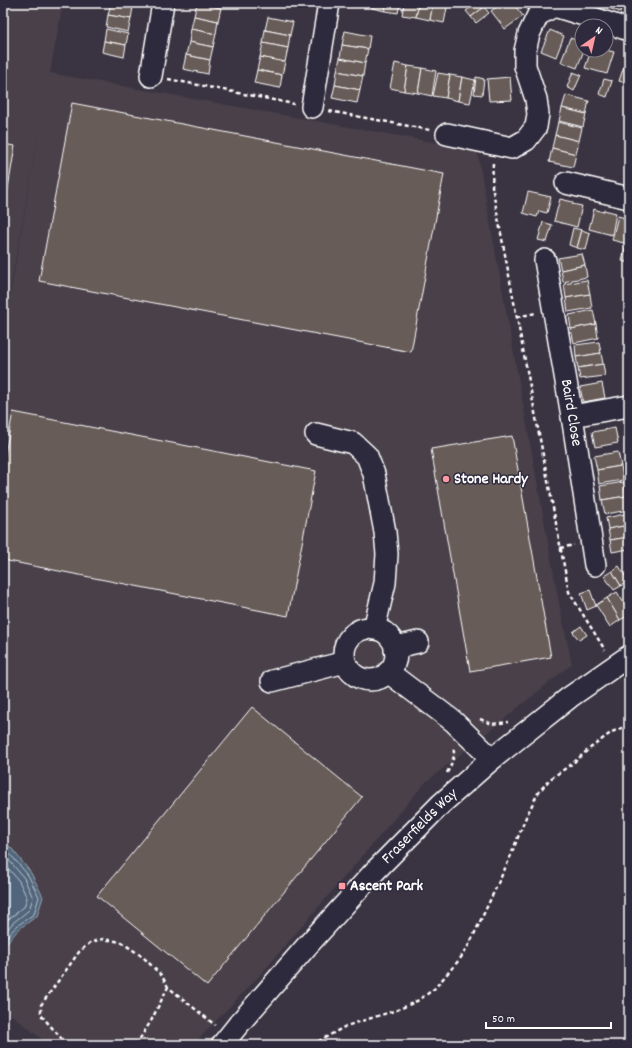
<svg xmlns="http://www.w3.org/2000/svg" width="632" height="1048" font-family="Dekko,sans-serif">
<rect width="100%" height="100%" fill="#3a3442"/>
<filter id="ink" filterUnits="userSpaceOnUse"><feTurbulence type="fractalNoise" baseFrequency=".025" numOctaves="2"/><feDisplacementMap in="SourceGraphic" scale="8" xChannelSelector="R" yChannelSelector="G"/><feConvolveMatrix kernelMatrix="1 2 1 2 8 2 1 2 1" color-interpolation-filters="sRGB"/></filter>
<g filter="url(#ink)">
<polygon fill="#484049" points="3,3 63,3 50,73 477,150 560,608 572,664 425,783 261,974 193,1045 49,1045 3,1008 3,334 40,126 3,328"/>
<polygon fill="#51667c" stroke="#97a3b0" points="3,840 13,850 31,873 43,897 37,916 19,929 3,947"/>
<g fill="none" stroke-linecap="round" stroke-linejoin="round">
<g stroke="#b9c2cb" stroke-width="1">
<polyline points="3,846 28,875 39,897 34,914 17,926 3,941"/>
<polyline points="3,853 24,878 33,898 29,910 14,922 3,934"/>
<polyline points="3,862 19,881 27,898 24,907 10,918 3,925"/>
</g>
</g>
<g fill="#685c58" stroke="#fff">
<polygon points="111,3 133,7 131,19 108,15"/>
<polygon points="114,3 134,3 133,7"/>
<polygon points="197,3 221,8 218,21 194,16"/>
<polygon points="353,3 368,3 367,7 353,5"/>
<polygon points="372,3 386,3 385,11 372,8"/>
<polygon points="386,3 400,3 398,13 385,11"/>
<polygon points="404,3 419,3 416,17 402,15"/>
<polygon points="419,3 433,3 430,20 416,17"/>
<polygon points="433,3 448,3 444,23 430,20"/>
<polygon points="476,3 481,3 484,7 471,17 466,11"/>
<polygon points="502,3 513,3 523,16 505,29 491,11"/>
<polygon points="595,3 608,3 607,7"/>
<polygon points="608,3 623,3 620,12 607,7"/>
<polygon points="484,7 489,13 476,23 471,17"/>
<polygon points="108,15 131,19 128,32 106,27"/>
<polygon points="194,16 218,21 216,34 191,29"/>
<polygon points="268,17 293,22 290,35 265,30"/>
<polygon points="106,29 128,34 126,45 104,41"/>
<polygon points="191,29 216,34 213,47 189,42"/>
<polygon points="265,30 290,35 288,48 263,43"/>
<polygon points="550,30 564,36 556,57 541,51"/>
<polygon points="345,31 370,36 368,49 342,45"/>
<polygon points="570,38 582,42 582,50 584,50 577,68 561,62"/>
<polygon points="104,41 126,45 124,57 102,52"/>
<polygon points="189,42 213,47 210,60 186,55"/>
<polygon points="263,43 288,48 285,62 260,57"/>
<polygon points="342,45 368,49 365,63 340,58"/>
<polygon points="591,50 606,50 614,52 607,74 585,68"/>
<polygon points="186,55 210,60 208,74 183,69"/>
<polygon points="260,57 285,62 282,75 257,70"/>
<polygon points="627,57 629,58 629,84 619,81"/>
<polygon points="340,58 365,63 363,76 337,71"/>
<polygon points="395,63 408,66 404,91 390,88"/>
<polygon points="408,66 422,68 418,93 404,91"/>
<polygon points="422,68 436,71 432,96 418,93"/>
<polygon points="257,70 282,75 280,88 254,83"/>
<polygon points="337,71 363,76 360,90 335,85"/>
<polygon points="573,72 581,75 574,91 567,87"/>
<polygon points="438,73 450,75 446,98 433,96"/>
<polygon points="450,75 462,77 458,101 446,98"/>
<polygon points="462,77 475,80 470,103 458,101"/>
<polygon points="476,77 484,79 482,95 474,94"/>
<polygon points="510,77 512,100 489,101 487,79"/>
<polygon points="604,79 612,81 607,97 599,94"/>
<polygon points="335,85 360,90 357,103 332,98"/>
<polygon points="566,95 589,101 586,114 562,108"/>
<polygon points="72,103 444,174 411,352 39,281"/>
<polygon points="562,108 586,114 583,127 559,121"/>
<polygon points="558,122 582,128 579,141 555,135"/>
<polygon points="555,135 579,141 576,154 552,148"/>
<polygon points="3,144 15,146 3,218"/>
<polygon points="552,148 576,154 573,167 549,162"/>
<polygon points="528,192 551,197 547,213 539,211 537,217 523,213"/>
<polygon points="560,199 573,202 572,204 582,206 577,227 554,221"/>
<polygon points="594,209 603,212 604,210 616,213 612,235 589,229"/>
<polygon points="618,216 629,219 629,239 628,244 612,240"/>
<polygon points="543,222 552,225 547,242 538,240"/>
<polygon points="573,228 582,230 577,248 569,245"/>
<polygon points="582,230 590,233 586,250 577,248"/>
<polygon points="626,244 629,245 629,263 622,261"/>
<polygon points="582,254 585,265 561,270 558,258"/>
<polygon points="585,265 587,277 563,282 561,270"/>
<polygon points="587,280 590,294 566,298 564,284"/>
<polygon points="590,294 592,308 568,312 566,298"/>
<polygon points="593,310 596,324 571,329 569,315"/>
<polygon points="596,324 598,338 574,343 571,329"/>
<polygon points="599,342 601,353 576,357 575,345"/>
<polygon points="601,353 603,364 578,368 576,357"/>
<polygon points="603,364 605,376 580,379 578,368"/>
<polygon points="602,383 605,398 583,402 580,387"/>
<polygon points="13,412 316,471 288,616 3,560 3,465"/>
<polygon points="615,428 618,443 595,447 592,432"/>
<polygon points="512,436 551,657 470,671 431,449"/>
<polygon points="618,452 621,466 597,470 594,456"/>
<polygon points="621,466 623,480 599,484 597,470"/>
<polygon points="624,482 626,496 602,500 600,486"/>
<polygon points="626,496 629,510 605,514 602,500"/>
<polygon points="629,513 629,525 608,529 606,518"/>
<polygon points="629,525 629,537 610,540 608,529"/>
<polygon points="629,537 629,549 612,552 610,540"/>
<polygon points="619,566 628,581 621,586 612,571"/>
<polygon points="612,571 621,586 614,590 604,576"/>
<polygon points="590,590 596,606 587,610 581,593"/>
<polygon points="617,592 629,611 629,615 620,620 607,598"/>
<polygon points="607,598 620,620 610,627 596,605"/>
<polygon points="581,626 587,635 579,640 573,632"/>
<polygon points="252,707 362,797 207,986 97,896"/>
</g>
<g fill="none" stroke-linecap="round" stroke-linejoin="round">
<g stroke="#fff" stroke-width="24">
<g id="minor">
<polyline points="550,3 554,6 587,16 629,30"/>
<polyline points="151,76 163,3"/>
<polyline points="312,107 329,3"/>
<polyline points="447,134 512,148 526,140 536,127 538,114 536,99 525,66 525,51 529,34 538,15 554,6"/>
<polyline points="566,183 629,198"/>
<path id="s1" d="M 545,260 L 572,416 L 595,565"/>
<polyline points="572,416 629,406"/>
<polyline points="316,434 353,443 367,456 374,474 385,532 387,554 385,583 374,629"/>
<circle cx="370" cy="654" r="26"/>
<polyline points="395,650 405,645 418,642"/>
<polyline points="388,672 453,721 492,759"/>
<polyline points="272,681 345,662"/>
<path id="s2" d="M 222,1045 L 238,1025 L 306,947 L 375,871 L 441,804 L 492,759 L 570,697 L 629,656"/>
</g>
</g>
<g stroke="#fff" stroke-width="2.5" stroke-dasharray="4 3" stroke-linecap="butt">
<polyline points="168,79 294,104"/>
<polyline points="329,111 430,130"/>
<polyline points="493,163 492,186 569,592 605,650"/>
<polyline points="517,317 536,313"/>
<polyline points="560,548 574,545"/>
<polyline points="480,719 492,724 508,722"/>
<path d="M 447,773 C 451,764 456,757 453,747"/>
<polyline points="67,1045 41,1015 41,1005 79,952 91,942 103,939 121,942 143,957 162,976 168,987 215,1025"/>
<polyline points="136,1045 151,1021 168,987"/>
<polyline points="312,1045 346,1026 400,1009 419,1000 434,989 460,959 470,943 509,860 526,817 538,793 550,779 572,764 589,749 612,732 629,725"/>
</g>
<use href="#minor" stroke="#2f2a3d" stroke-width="21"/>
</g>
</g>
<g fill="#ff9aa2" stroke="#2f2a3d" stroke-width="1.5">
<circle cx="446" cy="479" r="4"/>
<rect x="338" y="882" width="8" height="8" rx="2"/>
</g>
<g text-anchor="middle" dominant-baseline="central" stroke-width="3" stroke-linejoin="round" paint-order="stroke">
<g font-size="16" fill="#fff" stroke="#2f2a3d">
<text stroke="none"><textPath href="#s1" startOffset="155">Baird Close</textPath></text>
<text stroke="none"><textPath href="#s2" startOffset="295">Fraserfields Way</textPath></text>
</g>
<g font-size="16" font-weight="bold" fill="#fff" stroke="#2f2a3d" text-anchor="start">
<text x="454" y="479">Stone Hardy</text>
<text x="350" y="886">Ascent Park</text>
</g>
</g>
<rect width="632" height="1048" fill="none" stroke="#2f2a3d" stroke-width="16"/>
<rect x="8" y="8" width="616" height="1032" fill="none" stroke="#fff" stroke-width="1.5" filter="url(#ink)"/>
<g transform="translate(594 38) rotate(34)"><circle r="19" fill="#2f2a3d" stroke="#827f8b"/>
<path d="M0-3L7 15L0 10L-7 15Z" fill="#ff9aa2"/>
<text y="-6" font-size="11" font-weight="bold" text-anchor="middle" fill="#ffffff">N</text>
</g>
<path d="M486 1022v6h125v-6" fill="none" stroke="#ffffff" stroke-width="2"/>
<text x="492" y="1022" font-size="12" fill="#ffffff" stroke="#2f2a3d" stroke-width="3" paint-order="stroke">50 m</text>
</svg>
